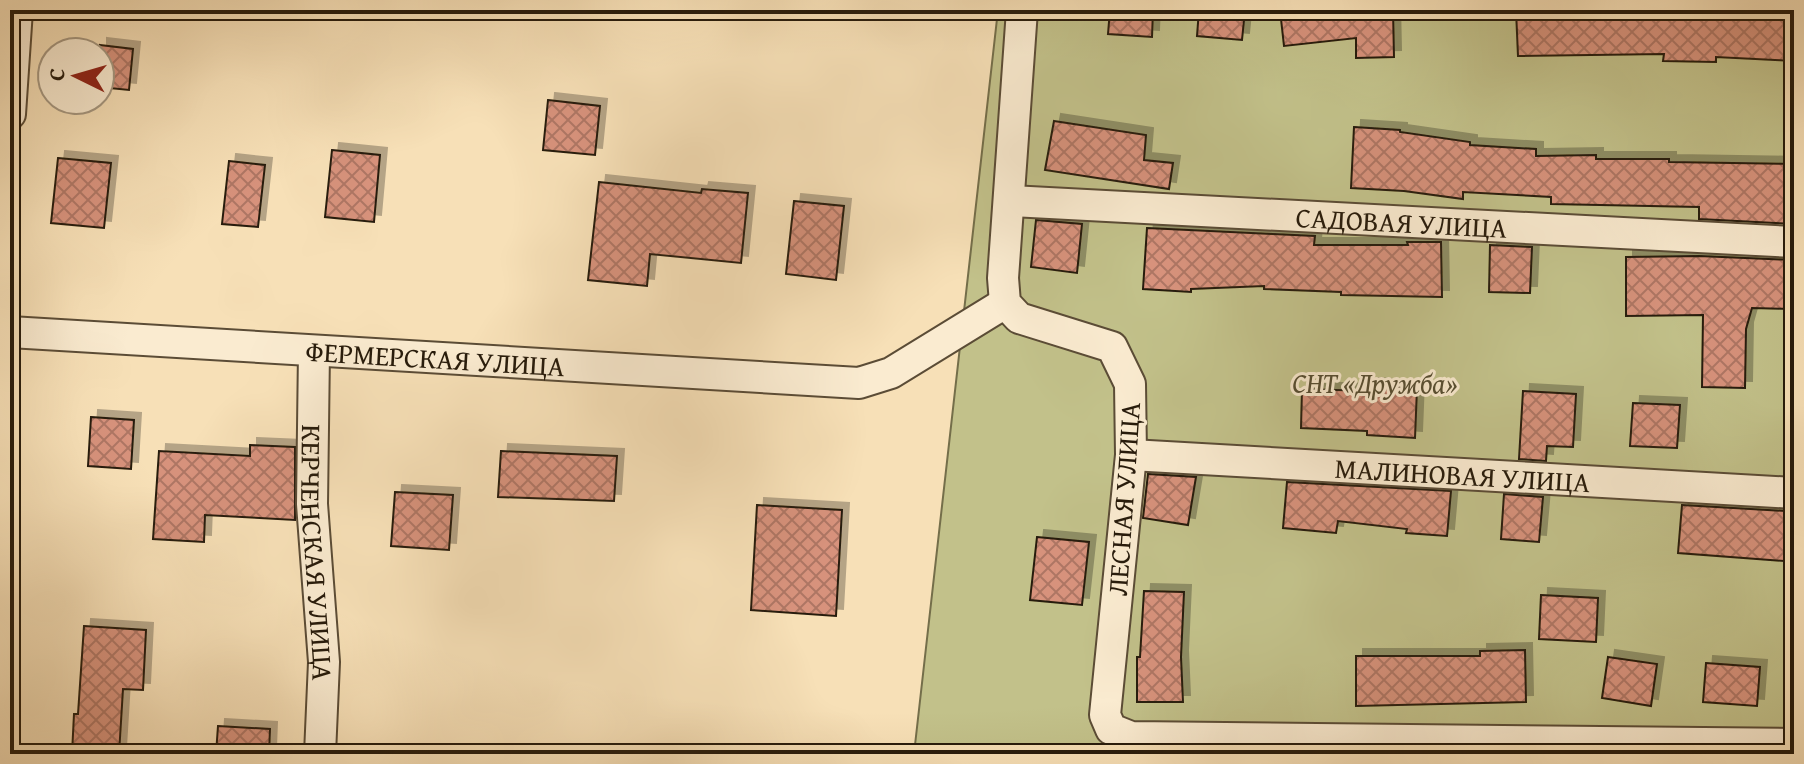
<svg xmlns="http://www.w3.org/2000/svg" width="1804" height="764" font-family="'Gentium Book Plus',serif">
<defs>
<pattern id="building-cross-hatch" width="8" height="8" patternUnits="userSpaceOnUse" patternTransform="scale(2)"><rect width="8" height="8" fill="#d7927c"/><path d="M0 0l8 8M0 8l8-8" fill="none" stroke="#ae7664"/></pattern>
<filter id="shadow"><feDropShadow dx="7" dy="-7" stdDeviation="0" flood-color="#0004"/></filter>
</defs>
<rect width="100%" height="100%" fill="#f7e0b7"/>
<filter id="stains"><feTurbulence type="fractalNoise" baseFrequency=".0025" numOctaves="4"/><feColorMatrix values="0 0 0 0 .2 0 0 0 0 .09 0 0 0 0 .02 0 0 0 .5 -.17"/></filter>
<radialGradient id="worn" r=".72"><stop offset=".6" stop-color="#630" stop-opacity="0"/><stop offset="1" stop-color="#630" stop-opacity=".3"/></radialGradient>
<polygon fill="#c2c18a" stroke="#746e4a" stroke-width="2" points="998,10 1794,10 1794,754 914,754"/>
<g fill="url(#building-cross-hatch)" stroke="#271b0b" stroke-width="2" filter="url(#shadow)">
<polygon points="1110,10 1153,10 1152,37 1108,34"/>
<polygon points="1199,10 1245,10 1242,40 1197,36"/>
<polygon points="1280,10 1393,10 1394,57 1356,58 1356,38 1284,46"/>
<polygon points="1516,10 1646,10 1794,15 1794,61 1716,57 1716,62 1663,61 1664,54 1518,56"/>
<polygon points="100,45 133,49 129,90 100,87"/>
<polygon points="548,100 600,106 595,155 543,150"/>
<polygon points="1054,121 1146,135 1144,160 1173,163 1169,189 1045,170"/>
<polygon points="1354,127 1400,130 1400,132 1470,142 1470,145 1536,149 1536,156 1596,155 1596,159 1669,159 1669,162 1794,164 1794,224 1699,219 1699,207 1551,204 1551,197 1463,192 1463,199 1404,191 1351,188"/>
<polygon points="332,150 380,155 374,222 325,217"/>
<polygon points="58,158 111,163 104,228 51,223"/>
<polygon points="229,161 265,165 258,227 222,224"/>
<polygon points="599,182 701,193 702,189 748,193 741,263 650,254 647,286 588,280"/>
<polygon points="794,201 844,206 836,280 786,274"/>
<polygon points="1036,220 1082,224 1077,273 1031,267"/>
<polygon points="1147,228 1315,236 1314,245 1408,245 1407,242 1441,242 1442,297 1341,295 1341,292 1264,289 1264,286 1191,289 1191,292 1143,289"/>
<polygon points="1490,245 1532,247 1530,293 1489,292"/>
<polygon points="1699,256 1794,260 1794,309 1752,308 1746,329 1745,388 1702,387 1703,315 1626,316 1626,257"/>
<polygon points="1370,385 1417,388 1415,438 1367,435 1367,431 1301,428 1302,389 1370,391"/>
<polygon points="1523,391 1576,394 1573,447 1547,446 1546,461 1519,459"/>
<polygon points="1633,403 1680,405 1677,448 1630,446"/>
<polygon points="91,417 134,420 131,469 88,466"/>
<polygon points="250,445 295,447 295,520 205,515 204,542 153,539 159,451 250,456"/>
<polygon points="501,451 617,456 614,501 498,497"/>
<polygon points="1148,474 1196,477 1188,525 1143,518"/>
<polygon points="1287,482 1451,491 1447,536 1406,533 1407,529 1338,521 1336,533 1283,528"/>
<polygon points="395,492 453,495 449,550 391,546"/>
<polygon points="1504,494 1543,497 1539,542 1501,539"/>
<polygon points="757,505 842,510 836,616 751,610"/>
<polygon points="1682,505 1786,511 1784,561 1678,553"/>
<polygon points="1037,537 1089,542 1082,605 1030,600"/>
<polygon points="1144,591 1184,592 1181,657 1183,702 1137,702 1137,657 1140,657"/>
<polygon points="1541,595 1598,598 1596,642 1539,639"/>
<polygon points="84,626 146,630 143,690 123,689 119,754 72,754 74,714 78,714"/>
<polygon points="1525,650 1526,702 1356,706 1356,656 1480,656 1480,651"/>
<polygon points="1608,657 1657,664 1651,706 1602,698"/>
<polygon points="1706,663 1760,667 1757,706 1703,702"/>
<polygon points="218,726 270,729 269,754 216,754"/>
</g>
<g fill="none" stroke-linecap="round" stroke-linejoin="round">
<g stroke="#5b4c36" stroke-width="34">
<g id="street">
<polyline points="1022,10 1003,278 1005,303 1019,318 1112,347 1130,384 1131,455 1105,715 1111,729 1131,737 1794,744"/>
<polyline points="10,114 17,10"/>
<path id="s1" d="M 1010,201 L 1794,242"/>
<path id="s2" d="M 10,332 L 859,383 L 891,373 L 1005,303"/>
<path id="s3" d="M 314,351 L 312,504 L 324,662 L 320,754"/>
<path id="s4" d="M 1131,455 L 1794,493"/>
</g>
</g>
<use href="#street" stroke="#faebd0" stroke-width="30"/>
</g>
<g text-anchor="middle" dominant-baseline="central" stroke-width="6" stroke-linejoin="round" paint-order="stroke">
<g font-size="28" fill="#271b0b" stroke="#faebd0">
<text stroke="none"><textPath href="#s1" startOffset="392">САДОВАЯ УЛИЦА</textPath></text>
<text stroke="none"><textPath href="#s2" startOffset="426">ФЕРМЕРСКАЯ УЛИЦА</textPath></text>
<text stroke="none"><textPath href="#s4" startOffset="332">МАЛИНОВАЯ УЛИЦА</textPath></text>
<text transform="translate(1123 499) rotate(-86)">ЛЕСНАЯ УЛИЦА</text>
<text stroke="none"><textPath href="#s3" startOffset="202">КЕРЧЕНСКАЯ УЛИЦА</textPath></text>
</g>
<g font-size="28" font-style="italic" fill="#564d31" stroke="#faebd0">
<text x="1375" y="382">СНТ «Дружба»</text>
</g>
</g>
<rect width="1804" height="764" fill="none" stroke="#f7e0b7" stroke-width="40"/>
<rect x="12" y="12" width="1780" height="740" fill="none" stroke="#271b0b" stroke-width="4"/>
<rect x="20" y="20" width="1764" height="724" fill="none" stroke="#271b0b" stroke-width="2"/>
<g transform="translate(76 76) rotate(275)"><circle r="38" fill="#faebd0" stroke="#a69881" stroke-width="2"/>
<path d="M0-6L14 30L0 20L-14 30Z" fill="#8f2418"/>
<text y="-12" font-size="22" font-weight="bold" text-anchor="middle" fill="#271b0b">С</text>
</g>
<rect width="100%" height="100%" filter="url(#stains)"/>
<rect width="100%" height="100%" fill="url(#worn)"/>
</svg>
